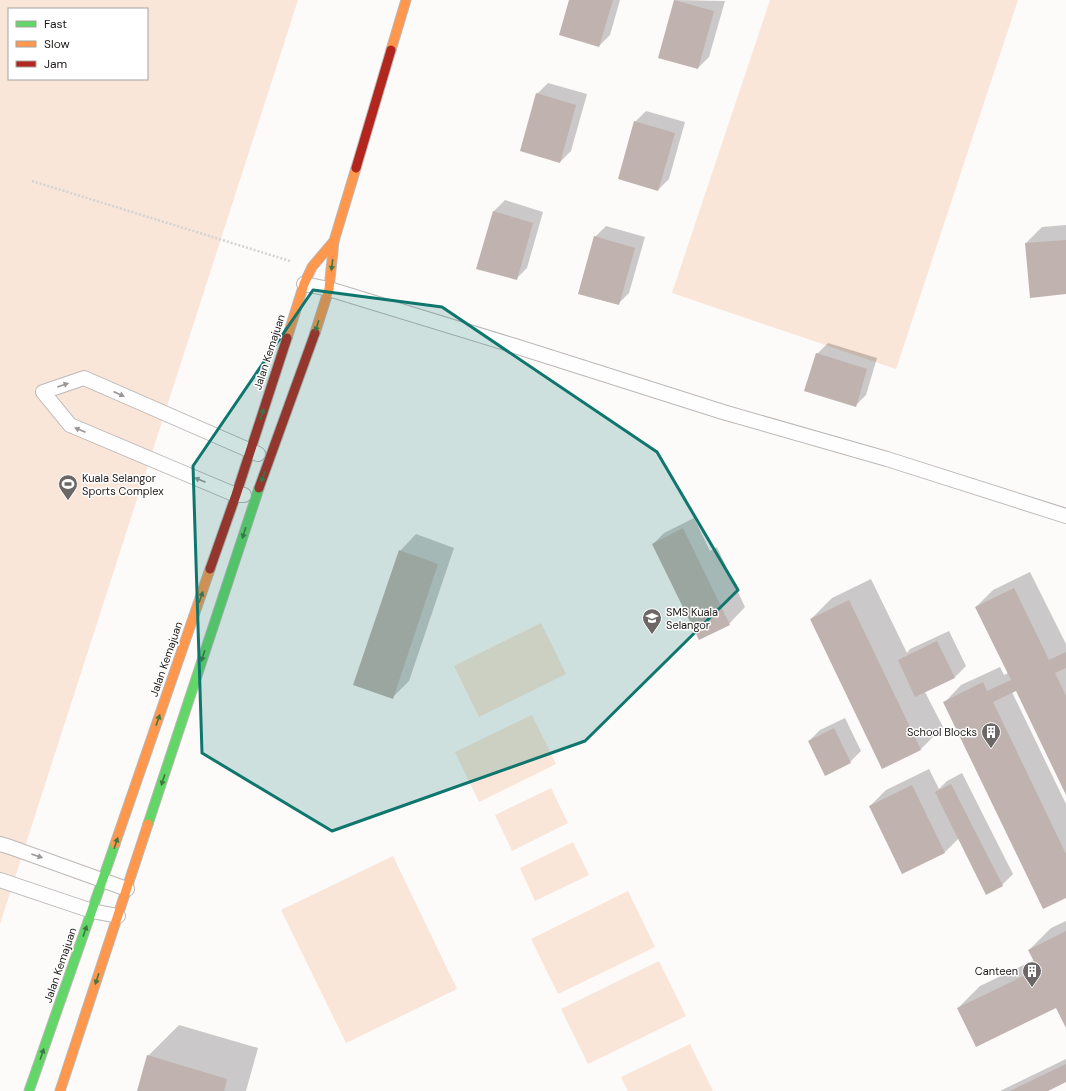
<svg xmlns="http://www.w3.org/2000/svg" width="1066" height="1091" font-family="'DM Sans',sans-serif">
<rect width="100%" height="100%" fill="#fdfafa"/>
<g fill="#fae6d8" fill-rule="evenodd">
<path d="M 0,0 L 298,0 L 0,924 ZM 9,9 L 147,9 L 147,79 L 9,79 Z"/>
<polygon points="770,0 1018,0 896,369 672,293"/>
<polygon points="541,623 566,674 479,717 454,666"/>
<polygon points="532,715 556,764 479,802 455,752"/>
<polygon points="551,788 568,823 512,851 495,815"/>
<polygon points="573,842 589,875 535,901 520,868"/>
<polygon points="393,856 457,989 346,1043 281,910"/>
<polygon points="628,891 655,947 558,994 531,939"/>
<polygon points="659,961 686,1016 588,1064 561,1009"/>
<polygon points="690,1044 713,1091 628,1091 621,1077"/>
</g>
<g fill="#0003">
<polygon points="570,0 620,0 610,35 599,46"/>
<polygon points="675,0 725,1 709,57 698,68 659,57"/>
<polygon points="548,83 587,94 571,151 560,162 537,94"/>
<polygon points="646,111 685,122 669,179 658,190 635,122"/>
<polygon points="505,200 543,212 527,268 516,279 494,211"/>
<polygon points="1066,225 1066,293 1026,243 1042,227"/>
<polygon points="606,226 645,237 629,293 618,304 595,237"/>
<polygon points="828,343 877,358 866,395 855,406 817,354"/>
<polygon points="694,518 710,551 717,547 745,607 729,624 653,544 664,533"/>
<polygon points="416,534 454,548 409,681 392,698 400,551"/>
<polygon points="1030,572 1066,644 1066,793 1017,690 1012,692 1066,804 1066,897 945,702 961,685 1000,667 1004,675 1008,673 976,607 993,590"/>
<polygon points="871,579 907,653 910,649 949,631 966,666 955,677 925,692 943,727 921,749 882,768 811,619 832,598"/>
<polygon points="845,718 861,751 850,762 809,741 820,730"/>
<polygon points="929,769 939,789 947,781 962,773 1013,874 1002,885 959,838 945,852 902,873 870,806 886,790"/>
<polygon points="1066,921 1066,1026 1057,1007 958,1008 980,986 1034,960 1029,950 1051,928"/>
<polygon points="179,1025 258,1048 246,1091 138,1091 148,1056"/>
<polygon points="1066,1059 1066,1081 1045,1091 1000,1091"/>
</g>
<g fill="#c0b2ae">
<polygon points="569,0 613,0 599,47 559,35"/>
<polygon points="674,0 714,11 698,69 658,58"/>
<polygon points="536,93 576,105 560,163 520,151"/>
<polygon points="634,121 675,133 658,191 618,179"/>
<polygon points="493,211 533,223 517,280 476,269"/>
<polygon points="594,236 635,248 619,305 578,294"/>
<polygon points="1066,240 1066,294 1030,298 1025,243"/>
<polygon points="816,353 867,369 856,407 804,391"/>
<polygon points="683,528 730,625 699,640 652,544"/>
<polygon points="399,550 438,564 393,699 353,685"/>
<polygon points="1014,588 1049,660 1066,652 1066,668 1055,673 1066,696 1066,795 1016,691 993,702 1066,854 1066,898 1043,909 943,702 983,682 987,691 1011,680 975,607"/>
<polygon points="849,600 921,750 882,769 810,619"/>
<polygon points="937,641 955,678 915,697 898,660"/>
<polygon points="834,728 851,763 825,776 808,741"/>
<polygon points="951,784 1003,886 986,895 935,792"/>
<polygon points="912,785 945,853 902,874 869,806"/>
<polygon points="1066,931 1066,1028 1056,1008 976,1047 957,1008 1038,969 1028,950"/>
<polygon points="147,1055 227,1079 224,1091 137,1091"/>
<polygon points="1066,1064 1066,1082 1048,1091 1010,1091"/>
</g>
<g fill="none" stroke-linecap="round" stroke-linejoin="round">
<g stroke="#bbb8b8" stroke-width="16">
<g id="lane">
<polyline points="304,284 329,289 515,346 723,412 887,459 1066,516"/>
<polyline points="244,495 236,495 70,425 43,392 84,378 258,454"/>
<polyline points="0,844 10,847 127,889"/>
<polyline points="0,880 92,911 118,916"/>
</g>
</g>
<g stroke="#bbb8b8" stroke-width="11">
<g id="fast">
<polyline points="148,824 259,488"/>
<polyline points="29,1091 115,844"/>
</g>
</g>
<g stroke="#bbb8b8" stroke-width="11">
<g id="slow">
<polyline points="391,50 406,0"/>
<polyline points="315,333 329,289 334,241 356,168"/>
<polyline points="287,338 304,284 312,267 334,241"/>
<polyline points="115,844 210,569"/>
<polyline points="60,1091 148,824"/>
</g>
</g>
<g stroke="#bbb8b8" stroke-width="11">
<g id="jam">
<polyline points="356,168 391,50"/>
<polyline points="259,488 315,333"/>
<polyline points="210,569 236,495 287,338"/>
</g>
</g>
<polyline stroke="#d3d3d3" stroke-width="2.5" stroke-dasharray="2 2" stroke-linecap="butt" points="32,181 290,261"/>
<use href="#lane" stroke="#fffefe" stroke-width="14"/>
<use href="#fast" stroke="#63d668" stroke-width="9"/>
<use href="#slow" stroke="#ff974d" stroke-width="9"/>
<use href="#jam" stroke="#b3261e" stroke-width="9"/>
</g>
<defs><path id="oneway-solid" d="M-6-.8H1V-3.2L6.5 0L1 3.2V.8H-6Z"/></defs>
<g fill="#407740">
<use href="#oneway-solid" transform="translate(332 265) rotate(97)"/>
<use href="#oneway-solid" transform="translate(317 326) rotate(108)"/>
<use href="#oneway-solid" transform="translate(262 414) rotate(-72)"/>
<use href="#oneway-solid" transform="translate(263 477) rotate(110)"/>
<use href="#oneway-solid" transform="translate(244 533) rotate(108)"/>
<use href="#oneway-solid" transform="translate(201 597) rotate(-71)"/>
<use href="#oneway-solid" transform="translate(203 656) rotate(108)"/>
<use href="#oneway-solid" transform="translate(158 720) rotate(-71)"/>
<use href="#oneway-solid" transform="translate(163 780) rotate(108)"/>
<use href="#oneway-solid" transform="translate(116 843) rotate(-71)"/>
<use href="#oneway-solid" transform="translate(85 931) rotate(-71)"/>
<use href="#oneway-solid" transform="translate(97 979) rotate(108)"/>
<use href="#oneway-solid" transform="translate(42 1054) rotate(-71)"/>
</g>
<g fill="#999696">
<use href="#oneway-solid" transform="translate(63 385) rotate(-19)"/>
<use href="#oneway-solid" transform="translate(119 394) rotate(24)"/>
<use href="#oneway-solid" transform="translate(80 430) rotate(-157)"/>
<use href="#oneway-solid" transform="translate(200 480) rotate(-157)"/>
<use href="#oneway-solid" transform="translate(37 856) rotate(19)"/>
</g>
<path fill="#0f766e" fill-opacity="0.2" stroke="#0f766e" stroke-width="3" stroke-linejoin="round" d="M 313,290 L 442,307 L 657,452 L 738,590 L 585,741 L 332,831 L 202,753 L 193,466 Z"/>
<defs>
<g id="stadium-pin" transform="scale(1)"><path d="M0 17L-7.5 6A9.5 9.5 0 1 1 7.5 6Z" fill="#6b6766" stroke="#fff"/><path d="M0-5a6.5 5 0 1 0 0 10a6.5 5 0 1 0 0-10ZM-3.5-1.8h7v3.6h-7Z" fill="#fff"/></g>
<g id="school-pin" transform="scale(1)"><path d="M0 17L-7.5 6A9.5 9.5 0 1 1 7.5 6Z" fill="#6b6766" stroke="#fff"/><path d="M0-5L7-2L0 1L-7-2ZM-4 1L0 2.5L4 1V4Q0 6-4 4Z" fill="#fff"/></g>
<g id="building-pin" transform="scale(1)"><path d="M0 17L-7.5 6A9.5 9.5 0 1 1 7.5 6Z" fill="#6b6766" stroke="#fff"/><path d="M-4-6H4V6H1V3H-1V6H-4ZM-2.5-4.3h1.7v1.8h-1.7ZM.8-4.3h1.7v1.8H.8ZM-2.5-1h1.7V.8h-1.7ZM.8-1h1.7V.8H.8Z" fill="#fff"/></g>
</defs>
<g fill-rule="evenodd">
<use href="#stadium-pin" x="68" y="484"/>
<use href="#school-pin" x="652" y="618"/>
<use href="#building-pin" x="991" y="732"/>
<use href="#building-pin" x="1032" y="971"/>
</g>
<g text-anchor="middle" dominant-baseline="central" stroke-width="3" stroke-linejoin="round" paint-order="stroke">
<g font-size="11" fill="#1c1817" stroke="#fff">
<text transform="translate(269 352) rotate(-72)">Jalan Kemajuan</text>
<text transform="translate(166 659) rotate(-71)">Jalan Kemajuan</text>
<text transform="translate(60 965) rotate(-71)">Jalan Kemajuan</text>
</g>
<g font-size="11" fill="#1c1817" stroke="#fff" text-anchor="start">
<text x="82" y="478">Kuala Selangor<tspan x="82" dy="13">Sports Complex</tspan></text>
<text x="666" y="612">SMS Kuala<tspan x="666" dy="13">Selangor</tspan></text>
<text x="977" y="732" text-anchor="end">School Blocks</text>
<text x="1018" y="971" text-anchor="end">Canteen</text>
</g>
</g>
<rect x="8" y="8" width="140" height="72" fill="#ffffff" stroke="#a4a3a2"/>
<rect x="16" y="21" width="20" height="6" fill="#63d668" stroke="#a4a3a2"/>
<text x="44" y="28" font-size="12" fill="#1c1817">Fast</text>
<rect x="16" y="41" width="20" height="6" fill="#ff974d" stroke="#a4a3a2"/>
<text x="44" y="48" font-size="12" fill="#1c1817">Slow</text>
<rect x="16" y="61" width="20" height="6" fill="#b3261e" stroke="#a4a3a2"/>
<text x="44" y="68" font-size="12" fill="#1c1817">Jam</text>
</svg>
